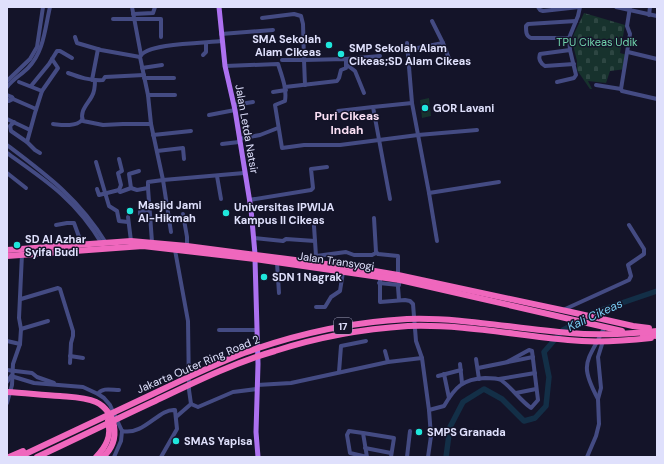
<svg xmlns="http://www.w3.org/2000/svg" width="664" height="464" font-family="'DM Sans',sans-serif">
<defs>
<pattern id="cemetery-stones" width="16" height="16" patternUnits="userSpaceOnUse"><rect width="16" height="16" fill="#17322d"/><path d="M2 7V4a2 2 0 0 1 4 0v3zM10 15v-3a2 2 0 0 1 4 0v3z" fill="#2d4642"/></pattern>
</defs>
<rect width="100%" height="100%" fill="#141429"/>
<polygon fill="url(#cemetery-stones)" points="584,13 625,25 620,53 627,55 626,69 610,71 606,83 588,81 592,89 590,89 577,70 577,61 572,41 574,34"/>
<polygon fill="#17322d" points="429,98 431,116 422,118 420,100"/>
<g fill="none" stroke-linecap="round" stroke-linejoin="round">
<polyline stroke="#132f47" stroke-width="5.5" points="446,457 450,427 463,402 484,389 502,399 524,421 535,418 546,406 549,377 544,352 563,330 604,309 657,291"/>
<g stroke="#444b83" stroke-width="4">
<polyline points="132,7 141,55"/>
<polyline points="538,7 540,10 543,11 579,7"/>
<polyline points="616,7 657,16"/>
<polyline points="630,7 627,26 630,34 621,89 622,91 657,99"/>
<polyline points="133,14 153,13 155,7"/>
<polyline points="649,15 650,7"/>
<polyline points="262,18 294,14 301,16 303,24 304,60 346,59 346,68 341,70 339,78 337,81 285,87"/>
<polyline points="113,19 161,19 161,37"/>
<polyline points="432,21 443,43"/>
<polyline points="221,34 273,30"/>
<polyline points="75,37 77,43 101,50 140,57"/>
<path d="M 569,38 L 531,38 C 526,36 526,32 526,26 L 528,24 L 576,21"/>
<polyline points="407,43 412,103 429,193 499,182"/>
<polyline points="408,50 443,43 451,64"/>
<path d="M 570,50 L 540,54 C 538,59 541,64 545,66 L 574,64"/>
<polyline points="628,52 657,59"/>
<polyline points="203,55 206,52 206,43"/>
<polyline points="346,59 380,56"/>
<polyline points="282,60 304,60 305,85"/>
<polyline points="347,65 355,71 364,93"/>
<path d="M 225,66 L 278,64 C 282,76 287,89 285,101 L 275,105 L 282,148 L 304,145 L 340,145 L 418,135 L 477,130"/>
<polyline points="142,68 162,65"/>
<path d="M 68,73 C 79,77 90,81 103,80 L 105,77 L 144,75"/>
<polyline points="144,78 174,78"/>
<polyline points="92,80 98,49"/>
<path d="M 95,80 C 95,85 95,91 92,96 C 88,104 79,111 83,121 L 103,125 L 123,124 L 151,124"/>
<polyline points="7,81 30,59 37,47 43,7"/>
<polyline points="19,82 42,91"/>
<polyline points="557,82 574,78 576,75 570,50 569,38 578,16 580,7"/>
<polyline points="596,85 621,89"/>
<polyline points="31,86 49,64 57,51 60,51 72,58"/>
<path d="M 7,87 C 13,79 21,75 28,68 C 44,52 45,28 50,7"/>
<polyline points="273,92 286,90"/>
<polyline points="7,95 12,97 13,99 36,109"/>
<polyline points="148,95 175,95"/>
<polyline points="7,99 9,101 13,99"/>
<polyline points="234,105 253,102"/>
<polyline points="338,111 373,107"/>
<polyline points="209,115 235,110"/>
<polyline points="7,119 30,130"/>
<polyline points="14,122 10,126 11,131 27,142 35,150 40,153"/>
<path d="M 53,124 C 62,125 76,127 82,120"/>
<polyline points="153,135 191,131"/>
<polyline points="239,139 260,135 278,128"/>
<polyline points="27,142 35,113 42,91 58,68 52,59"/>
<polyline points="222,144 239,142"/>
<path d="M 7,145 C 48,176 79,199 106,243"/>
<polyline points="157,151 183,148 184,159"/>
<path d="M 7,153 C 47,181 77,201 102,244"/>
<polyline points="96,162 109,206 117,211 119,221 128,222"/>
<polyline points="7,173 26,188"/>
<polyline points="217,176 221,199"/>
<polyline points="131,188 129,174 139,171"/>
<polyline points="97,189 99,195 119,190 120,192 131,188 137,190 148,188"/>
<polyline points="119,190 121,185 118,173 122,171 119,159"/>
<polyline points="429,193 437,241"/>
<polyline points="390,199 373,107 412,103"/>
<polyline points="249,200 311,190 313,188 311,169 327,167"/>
<polyline points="149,206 167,206"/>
<polyline points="140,214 140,211 149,210"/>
<polyline points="183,214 187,237 187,246"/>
<polyline points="128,217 131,241"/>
<polyline points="374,218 376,252 378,254 398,256 398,275"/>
<polyline points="56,225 67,223 74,223 82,245"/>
<polyline points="314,226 316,256 346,252 354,255 372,255 376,253"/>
<path d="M 171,232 L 163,180 L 151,124 L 148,95 L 140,57 C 145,43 207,43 222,41"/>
<polyline points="254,238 283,241 286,239 315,241"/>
<polyline points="152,242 148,188 148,182 163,180 244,173"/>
<polyline points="175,250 188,321 189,390 191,404"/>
<polyline points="277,263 279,293"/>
<polyline points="380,277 380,302 405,300 410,301 413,304 416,341 422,358 429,410 431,436 428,457"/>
<polyline points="379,283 399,285"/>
<polyline points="21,299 58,288 60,289 73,331 73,336 71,343 70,363"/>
<polyline points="399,300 398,287 400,280"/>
<polyline points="316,307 325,307 331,297 340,291 343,272"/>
<polyline points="563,310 629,280 631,276 628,265 644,254 644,249 629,225"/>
<polyline points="21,329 48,321"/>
<polyline points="219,330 257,330"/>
<polyline points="7,341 20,344"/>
<polyline points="385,351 388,362"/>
<polyline points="70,356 83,358"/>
<polyline points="476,359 479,379"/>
<polyline points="460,364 462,383"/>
<polyline points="478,368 533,357"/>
<polyline points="7,370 32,373 37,377 54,383"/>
<polyline points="339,372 341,346 366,341"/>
<polyline points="444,374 449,398"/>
<polyline points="438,376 461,370"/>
<polyline points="499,379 535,373"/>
<polyline points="7,382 11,376 34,383 83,387 98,394 104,398 110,405 122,431 121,441 114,457"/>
<polyline points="257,385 291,383 388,362 422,358"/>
<polyline points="516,393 536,389"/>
<path d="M 98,394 C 102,387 112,390 119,390"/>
<path d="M 598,399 C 578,362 588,362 604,328"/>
<polyline points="7,403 12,385 13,364 20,344 21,329 19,318 22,254"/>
<polyline points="191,404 198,407 233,392 257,389"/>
<path d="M 429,410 L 444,406 C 455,387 463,379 485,378 C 490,378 497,378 501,380 C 512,388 520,400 531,408 L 538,400 L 532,351 L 529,350 L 507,362"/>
<polyline points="176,417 191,404"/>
<path d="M 122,431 C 144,436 159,408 175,410 L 177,429 L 161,457"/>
<polyline points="363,433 394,438 391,457"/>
<polyline points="365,448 391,453"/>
<polyline points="367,457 350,453 347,435 349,431 363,433 367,457"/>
<polyline points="407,457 410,431"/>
<polyline points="587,457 596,436 599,424 598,399 601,388 598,357 603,341"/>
</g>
<g stroke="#ad71f0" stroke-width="5">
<polyline points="219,7 225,66 235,110 251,209 255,254"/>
<polyline points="255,259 258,364 256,432 258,457"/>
</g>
<g stroke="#ef67bd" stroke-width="6">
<polyline points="7,250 131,241 187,246 357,268 398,275 571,312 633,326 649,328"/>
<polyline points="7,256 143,246 255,259 400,280 622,331"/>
<polyline points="643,335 657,336"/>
<path d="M 7,392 C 25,393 42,395 60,396 C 72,397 85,397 96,402 C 105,406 113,417 114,426 C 116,438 112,449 103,457"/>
<polyline points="9,457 23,451"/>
<path d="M 19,457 C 59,438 100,419 140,400 C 174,384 208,367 244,353 C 296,334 352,322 407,319 C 462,317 516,329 570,333 C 599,336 628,334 657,331"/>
<path d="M 37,457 C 76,439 114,420 153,402 C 193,383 233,363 275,351 C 318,337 362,329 408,326 C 462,324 514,335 568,340 C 596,343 624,341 651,338"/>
<path d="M 96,457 C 106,447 112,436 108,421"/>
</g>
</g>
<g fill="#1fe7dc" stroke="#141429" stroke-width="1.5">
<circle cx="329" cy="45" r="4"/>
<circle cx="341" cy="54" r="4"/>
<circle cx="425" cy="108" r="4"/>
<circle cx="130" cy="211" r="4"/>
<circle cx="226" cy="213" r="4"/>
<circle cx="17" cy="245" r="4"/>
<circle cx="264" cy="277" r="4"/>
<circle cx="419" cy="432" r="4"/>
<circle cx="176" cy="441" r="4"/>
</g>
<g text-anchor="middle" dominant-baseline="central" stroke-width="3" stroke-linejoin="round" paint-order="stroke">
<rect fill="#141429" stroke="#a2a3bd" stroke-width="1" x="334" y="318" width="18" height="16" rx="3"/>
<g font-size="10" font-weight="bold" fill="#dfe0fc">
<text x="343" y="326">17</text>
</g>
<g font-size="11" font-weight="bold" fill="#dfe0fc" stroke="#141429" text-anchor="start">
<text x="321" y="39" text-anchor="end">SMA Sekolah<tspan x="321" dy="13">Alam Cikeas</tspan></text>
<text x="349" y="48">SMP Sekolah Alam<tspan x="349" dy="13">Cikeas;SD Alam Cikeas</tspan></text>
<text x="433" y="108">GOR Lavani</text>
<text x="138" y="205">Masjid Jami<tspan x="138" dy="13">Al-Hikmah</tspan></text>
<text x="234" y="207">Universitas IPWIJA<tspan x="234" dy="13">Kampus II Cikeas</tspan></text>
<text x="25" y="239">SD Al Azhar<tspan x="25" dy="13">Syifa Budi</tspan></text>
<text x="272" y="277">SDN 1 Nagrak</text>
<text x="427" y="432">SMPS Granada</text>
<text x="184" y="441">SMAS Yapisa</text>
</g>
<g font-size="11" fill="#71d5ad" stroke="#141429">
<text x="597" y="42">TPU Cikeas Udik</text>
</g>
<g font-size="11" fill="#dfe0fc" stroke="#141429">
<text transform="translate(247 129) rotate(80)">Jalan Letda Natsir</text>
<text transform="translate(336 261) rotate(8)">Jalan Transyogi</text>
<text transform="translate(198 364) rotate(-23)">Jakarta Outer Ring Road 2</text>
</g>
<g font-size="12" font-weight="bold" fill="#fce1f6" stroke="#141429">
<text x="347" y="116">Puri Cikeas<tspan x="347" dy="14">Indah</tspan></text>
</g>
<g font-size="12" font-style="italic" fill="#78cbf1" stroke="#141429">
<text transform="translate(595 315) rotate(-25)">Kali Cikeas</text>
</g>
</g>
<rect width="664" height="464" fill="none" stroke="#dfe0fc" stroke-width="16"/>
</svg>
